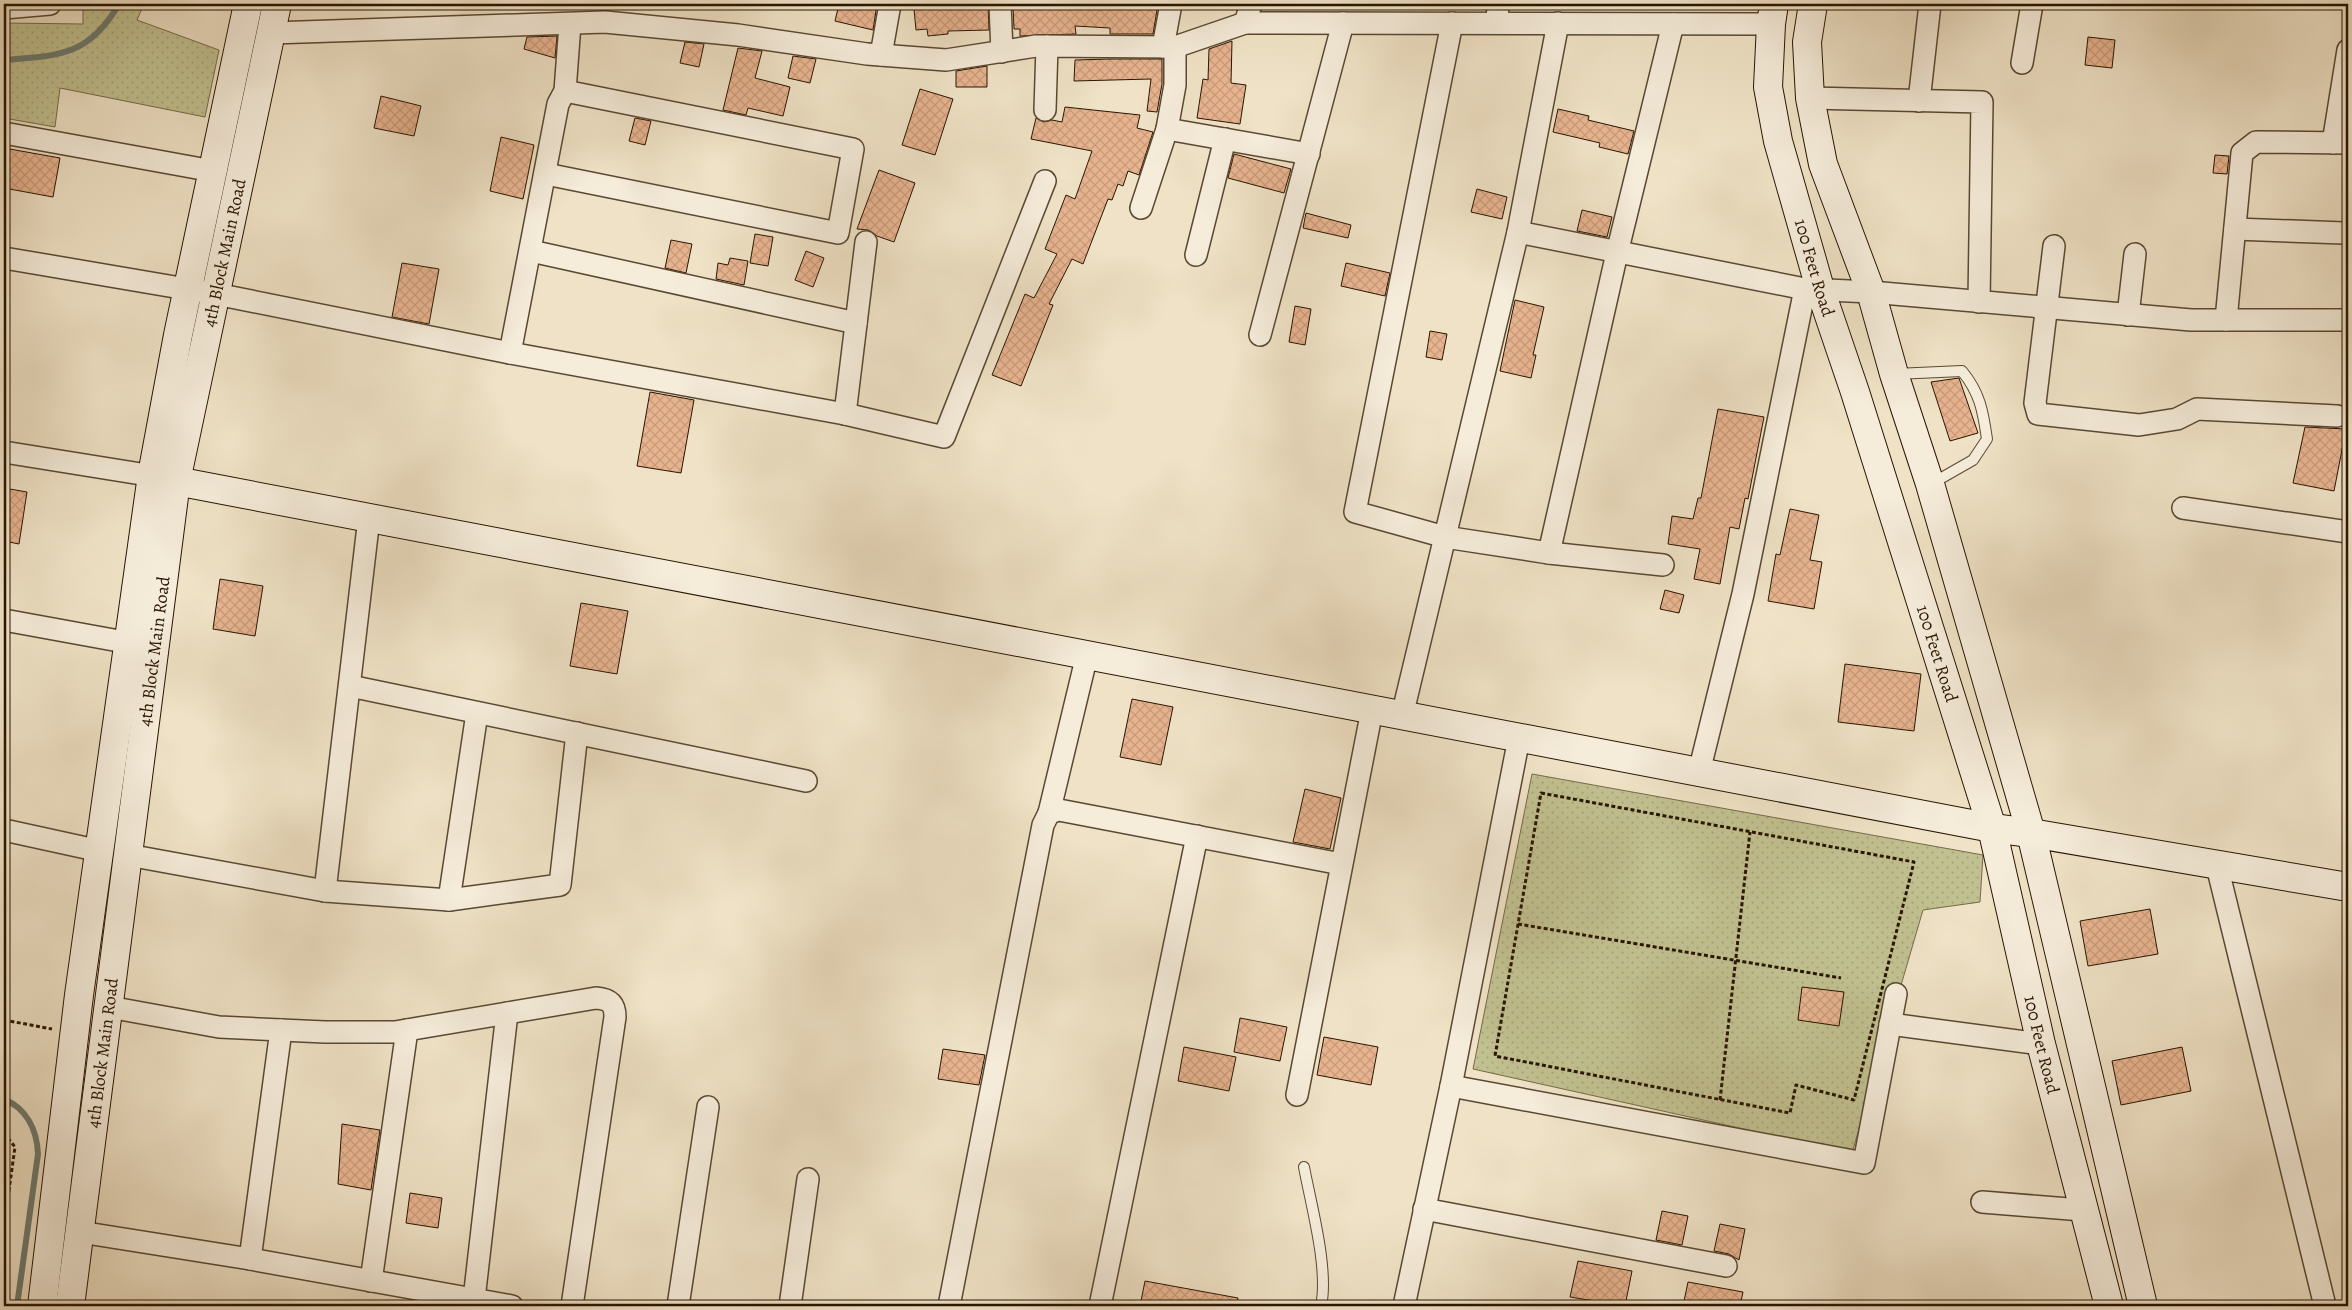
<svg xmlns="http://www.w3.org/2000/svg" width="2352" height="1310" font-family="Alegreya,serif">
<defs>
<pattern id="grass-dots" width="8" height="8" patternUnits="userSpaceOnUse" patternTransform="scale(1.25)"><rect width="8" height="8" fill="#c1c090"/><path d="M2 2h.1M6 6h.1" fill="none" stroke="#a6a47a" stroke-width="1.8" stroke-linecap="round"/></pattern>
<pattern id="building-cross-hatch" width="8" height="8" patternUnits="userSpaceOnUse" patternTransform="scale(1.25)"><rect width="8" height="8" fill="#e8b490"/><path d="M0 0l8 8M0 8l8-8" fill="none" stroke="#c79a7a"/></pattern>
</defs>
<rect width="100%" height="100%" fill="#efe2c6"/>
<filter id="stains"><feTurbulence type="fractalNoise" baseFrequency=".004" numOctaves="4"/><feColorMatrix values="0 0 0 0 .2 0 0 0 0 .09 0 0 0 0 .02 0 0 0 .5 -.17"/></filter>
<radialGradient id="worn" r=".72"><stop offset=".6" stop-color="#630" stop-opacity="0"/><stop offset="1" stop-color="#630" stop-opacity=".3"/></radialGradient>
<g fill="url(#grass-dots)" stroke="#756a48">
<polygon points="83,4 144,4 137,20 219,50 205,117 60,88 55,127 4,118 4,23 83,24"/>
<polygon points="1532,774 1983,855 1980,902 1923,910 1852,1153 1473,1069"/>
</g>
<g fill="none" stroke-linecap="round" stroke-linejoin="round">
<g stroke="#6d7a70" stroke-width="6">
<path d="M 4,60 C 59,56 89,56 119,4"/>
<path d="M 4,1099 C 27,1109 37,1130 38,1154 L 17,1306"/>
</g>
</g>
<g fill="url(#building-cross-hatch)" stroke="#291500">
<polygon points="839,4 877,4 873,30 835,21"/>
<polygon points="925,4 988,4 989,30 948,31 948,34 928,36 927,29 916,30 914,9 925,8"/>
<polygon points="1034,4 1158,4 1153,34 1110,34 1110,28 1075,26 1076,34 1020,36 1020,29 1014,29 1013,6"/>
<polygon points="557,36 555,58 524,49 527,37"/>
<polygon points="2088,37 2115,40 2112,68 2085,65"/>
<polygon points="1232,41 1231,83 1246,85 1240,124 1197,118 1203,79 1208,80 1209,49"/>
<polygon points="685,42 704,44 699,67 680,63"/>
<polygon points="738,48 762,51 755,78 790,87 783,116 748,108 746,115 723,110"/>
<polygon points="793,56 816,59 810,83 788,78"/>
<polygon points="1111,59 1162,59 1162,84 1157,112 1147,111 1151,79 1074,81 1075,60"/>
<polygon points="987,66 987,87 956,87 956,71"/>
<polygon points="920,89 953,99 935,155 902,145"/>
<polygon points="381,96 421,106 414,136 374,128"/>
<polygon points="1065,107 1140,115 1137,128 1153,132 1139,175 1128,171 1123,186 1118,184 1112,200 1108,199 1083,264 1072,259 1049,304 1053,305 1021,386 992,375 1025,294 1034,298 1057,254 1045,249 1066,195 1075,199 1092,151 1031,139 1036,118 1044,122 1052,120 1062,122"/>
<polygon points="1558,109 1589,116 1588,120 1634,131 1628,154 1599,147 1600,143 1553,132"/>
<polygon points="635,118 651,121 645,145 629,141"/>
<polygon points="501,137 534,145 523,199 490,191"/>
<polygon points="4,148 60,158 53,197 4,188"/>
<polygon points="1234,154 1291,169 1284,193 1228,178"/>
<polygon points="2215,155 2229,156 2227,174 2213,173"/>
<polygon points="879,170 915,183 894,242 877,236 868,230 857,229"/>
<polygon points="1477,189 1507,197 1502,219 1471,212"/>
<polygon points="1582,210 1612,217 1607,237 1577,231"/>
<polygon points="1306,213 1351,225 1348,238 1303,228"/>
<polygon points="755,234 773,237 768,266 750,263"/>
<polygon points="671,240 692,244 686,273 665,268"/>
<polygon points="806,251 824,258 813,287 795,280"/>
<polygon points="730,258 748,261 744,285 716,279 718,263 728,265"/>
<polygon points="402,263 439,269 429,324 392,317"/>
<polygon points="1346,263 1390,273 1385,296 1341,286"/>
<polygon points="1515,300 1544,307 1533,355 1536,355 1531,378 1500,371"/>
<polygon points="1295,306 1311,309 1305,345 1289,342"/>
<polygon points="1430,331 1447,334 1442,360 1426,357"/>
<polygon points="1959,378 1978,433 1950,441 1931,382"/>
<polygon points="650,392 694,400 681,473 637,466"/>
<polygon points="1718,409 1764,417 1748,499 1745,498 1739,529 1730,527 1720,584 1694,579 1700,549 1668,544 1672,516 1693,519 1698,498 1701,498"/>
<polygon points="2305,427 2346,429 2334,491 2293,483"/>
<polygon points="4,488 27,492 19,544 4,541"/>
<polygon points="1790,509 1819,515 1810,560 1822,562 1814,609 1768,601 1776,554 1780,555"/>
<polygon points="220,579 263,586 255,636 213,629"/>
<polygon points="1665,590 1684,595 1679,613 1660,609"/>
<polygon points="581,603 628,611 617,674 570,666"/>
<polygon points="1845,664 1921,674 1914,731 1838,722"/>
<polygon points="1132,699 1173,707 1161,765 1120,757"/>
<polygon points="1305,789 1341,798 1330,849 1293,842"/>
<polygon points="2150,909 2158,954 2088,966 2080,921"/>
<polygon points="1802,987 1844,992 1839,1026 1798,1020"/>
<polygon points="1240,1018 1287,1027 1280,1061 1234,1052"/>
<polygon points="1324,1037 1378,1047 1371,1085 1317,1075"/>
<polygon points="1184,1047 1236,1057 1229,1091 1178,1081"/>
<polygon points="2182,1047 2191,1091 2121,1105 2112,1061"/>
<polygon points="943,1049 985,1055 979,1085 938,1079"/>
<polygon points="342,1124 380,1130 371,1190 338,1184"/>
<polygon points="410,1193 442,1198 438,1228 406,1223"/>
<polygon points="1662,1211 1688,1216 1682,1245 1656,1240"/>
<polygon points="1720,1224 1745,1229 1739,1260 1729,1254 1714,1251"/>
<polygon points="1578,1261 1632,1271 1625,1306 1570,1297"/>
<polygon points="1145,1281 1238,1298 1237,1306 1140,1306"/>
<polygon points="1688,1282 1743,1292 1740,1306 1683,1306"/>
</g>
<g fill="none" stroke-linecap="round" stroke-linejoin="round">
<g stroke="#5a4832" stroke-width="12">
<g id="lane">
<path d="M 1895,374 L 1962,371 C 1980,393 1983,411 1987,439 L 1973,460 L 1931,484"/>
<path d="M 1304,1167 C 1311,1205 1329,1269 1321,1306"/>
</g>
</g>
<g stroke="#5a4832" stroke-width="24">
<g id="street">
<polyline points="1000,4 1002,52"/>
<polyline points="4,8 50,4"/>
<polyline points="1245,23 1771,24"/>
<polyline points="1452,23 1355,512 1445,537 1549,553 1663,565"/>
<polyline points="1497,23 1498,4"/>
<polyline points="271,33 605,22 738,35 867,54 946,60 1036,46 1175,47 1245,23 1251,4"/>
<polyline points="1163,47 1171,4"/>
<polyline points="881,55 890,4"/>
<polyline points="2022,63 2032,4"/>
<polyline points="1810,98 1982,102 1979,302"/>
<polyline points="1919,101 1930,4"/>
<polyline points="1045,110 1047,46"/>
<polyline points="1167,129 1309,154"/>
<polyline points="4,133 213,171"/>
<polyline points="2333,143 2348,50"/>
<polyline points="546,174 838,233 853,149 565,91"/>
<polyline points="1141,208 1167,129 1175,85 1175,47"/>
<polyline points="2235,229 2344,233"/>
<polyline points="1518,232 1805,289"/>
<polyline points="2054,246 2035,403 2038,414 2139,425 2177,419 2197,409 2337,416"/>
<polyline points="531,251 856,323"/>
<polyline points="1196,255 1225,139"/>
<polyline points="4,258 216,294 510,353 845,414 944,437 1045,181"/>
<polyline points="2128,315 2135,254"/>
<polyline points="2226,320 2242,153 2256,142 2348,143"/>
<polyline points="1260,335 1343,23"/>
<polyline points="510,353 558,104 565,91 570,24"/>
<polyline points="845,414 866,242"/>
<polyline points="4,452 166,478"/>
<polyline points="2183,508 2348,532"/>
<polyline points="1549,553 1617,253 1673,24"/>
<polyline points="4,620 130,643"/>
<polyline points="350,686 806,781"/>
<polyline points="1402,716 1518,232 1558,23"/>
<polyline points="1699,772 1743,594 1805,289 1871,292 2191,320 2348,320"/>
<polyline points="1049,813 1087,655"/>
<polyline points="4,830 100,851"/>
<polyline points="128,855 325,891 449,900 560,885 577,733"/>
<polyline points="2217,866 2325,1306"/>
<polyline points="325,891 369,518"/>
<polyline points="449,900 477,713"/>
<path d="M 109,1007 L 219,1027 L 325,1032 L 395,1032 L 596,998 C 610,999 615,1004 615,1017 L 572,1306"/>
<polyline points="1890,1024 2041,1044"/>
<polyline points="1451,1086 1864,1163 1896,994"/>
<polyline points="1297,1095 1372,710"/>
<polyline points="1982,1202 2082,1210"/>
<polyline points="1424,1209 1726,1266"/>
<polyline points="80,1232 250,1259 512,1306"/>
<polyline points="250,1259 281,1030"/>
<polyline points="371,1281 407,1030"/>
<polyline points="474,1299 507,1013"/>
<polyline points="678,1306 708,1107"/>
<polyline points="790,1306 808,1179"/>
<polyline points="949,1306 1043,825 1049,813 1059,810 1341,864"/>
<polyline points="1100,1306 1197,836"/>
<polyline points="1404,1306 1451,1086 1519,738"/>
</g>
</g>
<g stroke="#291500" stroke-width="30">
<g id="secondary">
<path id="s1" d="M 1774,4 L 1771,24 L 1768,87 L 1778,141 L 1821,292 L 1855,392 L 1992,828 L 2041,1044 L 2109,1306"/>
<polyline points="1813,4 1807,42 1810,98 1823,164 1871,292 1894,374 1930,484 2031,833 2143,1306"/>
<polyline points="176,481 1992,828 2031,833 2348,887"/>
<polyline points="42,1306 79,995 152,475 178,335 248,4"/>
<path id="s2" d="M 70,1306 L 176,481 L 277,4"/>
</g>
</g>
<g stroke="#291500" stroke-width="3" stroke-dasharray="4 2.5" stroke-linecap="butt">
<polygon points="1541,793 1914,862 1854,1100 1796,1085 1790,1113 1495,1056"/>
<polyline points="1518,924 1841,978"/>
<polyline points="4,1020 52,1029"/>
<polyline points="1720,1100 1750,832"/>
<polyline points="4,1133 15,1147 4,1226"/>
</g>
<use href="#lane" stroke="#f5ecda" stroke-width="10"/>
<use href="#street" stroke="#f5ecda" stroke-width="21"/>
<use href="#secondary" stroke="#f5ecda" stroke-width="28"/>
</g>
<g text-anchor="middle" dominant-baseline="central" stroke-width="5" stroke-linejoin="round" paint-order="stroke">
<g font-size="18" fill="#291500" stroke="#f5ecda">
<text stroke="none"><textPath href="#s2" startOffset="1065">4th Block Main Road</textPath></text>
<text stroke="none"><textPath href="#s1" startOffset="270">100 Feet Road</textPath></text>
<text stroke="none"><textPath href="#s2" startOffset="660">4th Block Main Road</textPath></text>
<text stroke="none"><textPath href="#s1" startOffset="675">100 Feet Road</textPath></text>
<text stroke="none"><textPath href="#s1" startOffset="1080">100 Feet Road</textPath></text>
<text stroke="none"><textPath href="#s2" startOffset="255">4th Block Main Road</textPath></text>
</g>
</g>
<rect width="2352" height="1310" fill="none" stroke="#efe2c6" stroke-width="20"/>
<rect x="5" y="5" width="2342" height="1300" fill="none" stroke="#291500" stroke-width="2.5"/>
<rect x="10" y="10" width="2332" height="1290" fill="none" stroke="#291500"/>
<rect width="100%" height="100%" filter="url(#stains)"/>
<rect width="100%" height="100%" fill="url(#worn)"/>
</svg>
